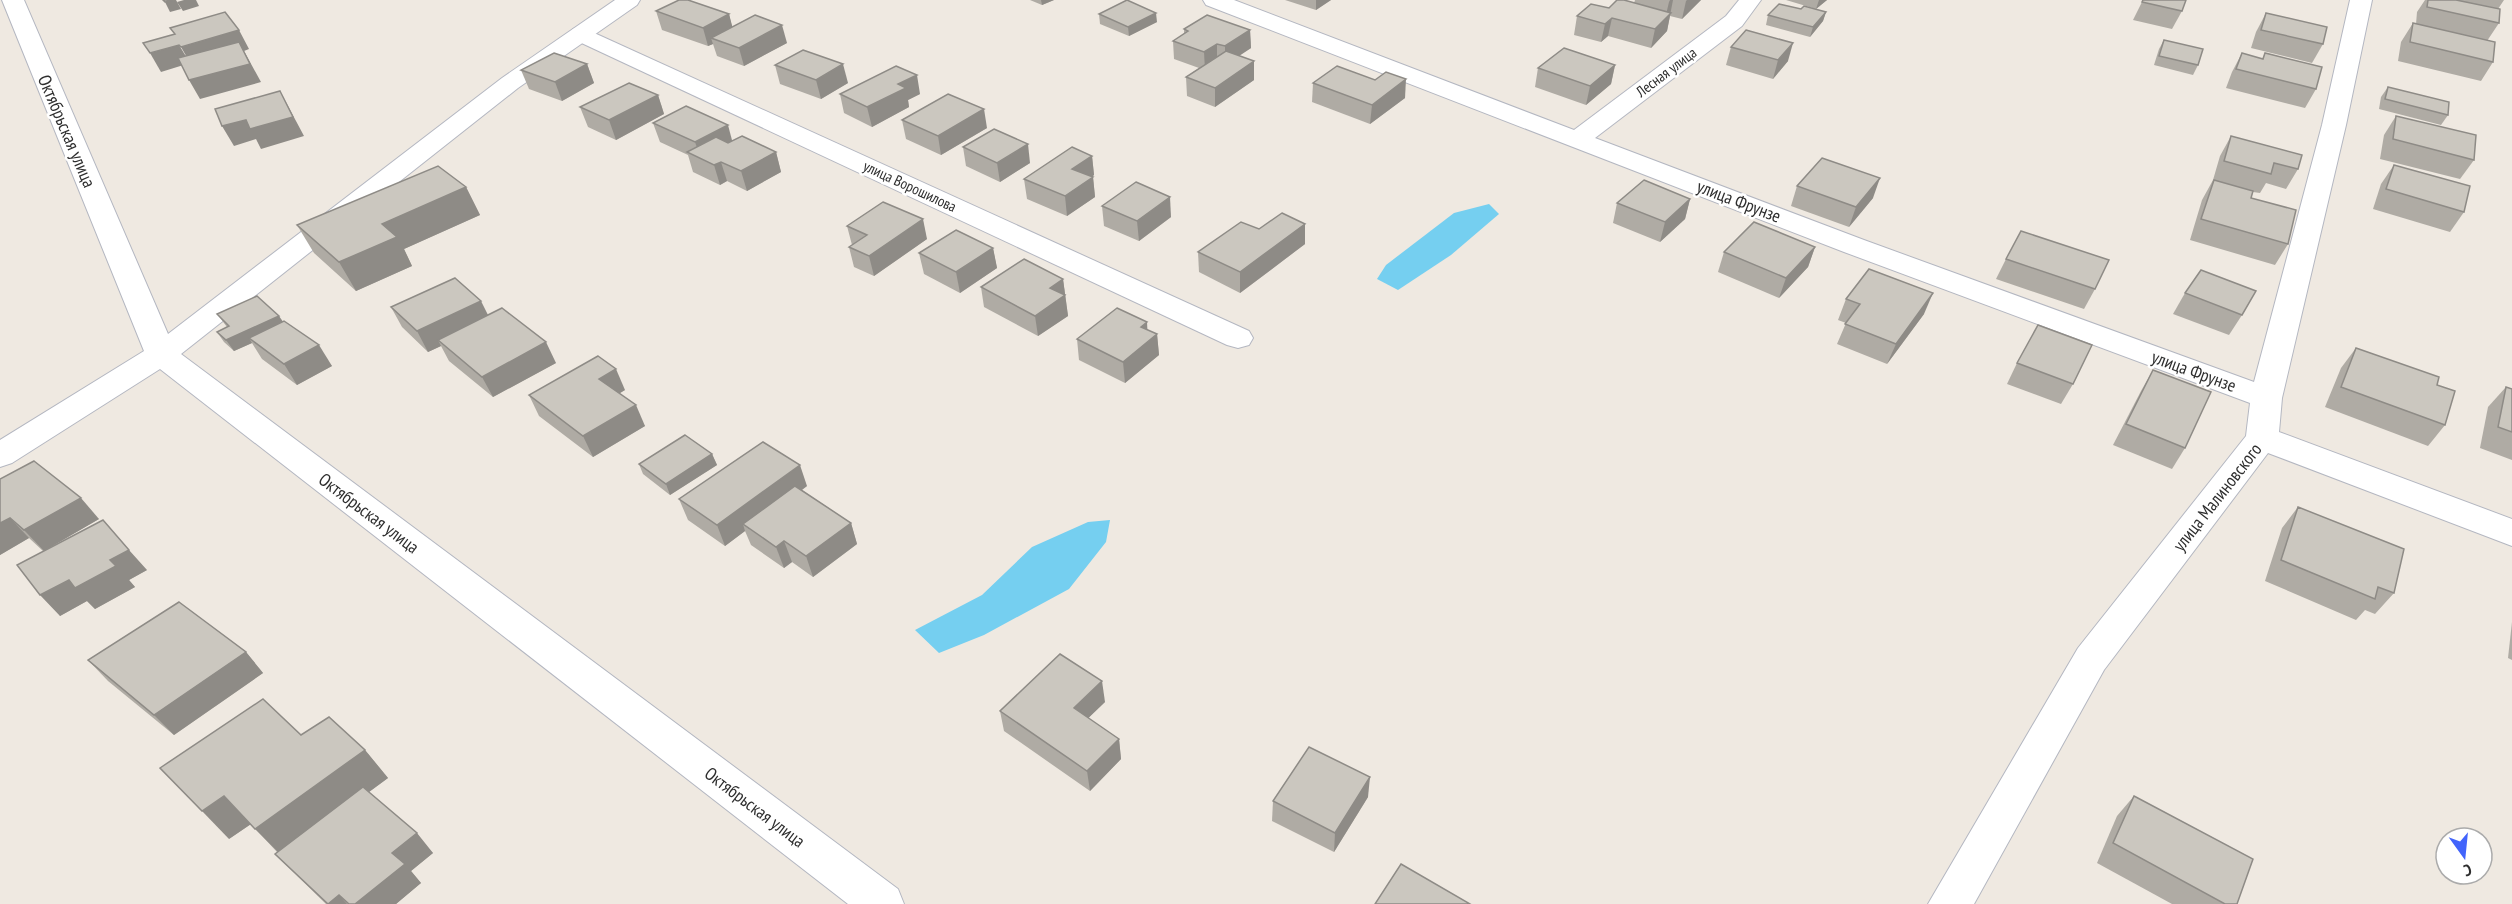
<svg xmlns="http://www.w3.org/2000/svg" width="2512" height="904" font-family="'PT Sans Narrow',sans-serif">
<rect width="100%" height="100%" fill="#efe9e1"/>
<g fill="#75cff0">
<polygon points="1489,204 1499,214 1451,255 1398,290 1377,279 1386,265 1454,213"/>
<polygon points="1110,520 1106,542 1069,589 984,635 939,653 915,630 982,595 1032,547 1088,522"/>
</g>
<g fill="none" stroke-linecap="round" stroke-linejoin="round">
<g stroke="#b4b7c1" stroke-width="2">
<g id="street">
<polygon points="1203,0 1234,0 1574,130 1726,16 1739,0 1761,0 1742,26 1595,138 1864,240 2254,382 2322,125 2350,0 2372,0 2346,125 2282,398 2279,432 2512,519 2512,546 2268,453 2104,670 1974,904 1928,904 2078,648 2246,436 2250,403 1844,252 1206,5"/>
<polygon points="581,27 1249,331 1253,338 1249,345 1238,348 1227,345 573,39 570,34 573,29"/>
</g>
</g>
<g stroke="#b4b7c1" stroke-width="2">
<polygon id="secondary" points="2,0 24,0 168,334 502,78 615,0 640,0 637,5 518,88 181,354 898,889 904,904 848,904 160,369 12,463 0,467 0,440 144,351"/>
</g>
<use href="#street" fill="#fff" fill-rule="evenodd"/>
<use href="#secondary" fill="#fff" fill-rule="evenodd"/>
</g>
<g fill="#afaba4">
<polygon points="1030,0 1054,0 1042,5"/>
<polygon points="1285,0 1331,0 1316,10"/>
<polygon points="1635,0 1701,0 1682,19 1670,16 1667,31 1651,48 1608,36 1601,42 1574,35 1577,16 1634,3"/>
<polygon points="1786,0 1827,0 1816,9"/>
<polygon points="2143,0 2182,11 2172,29 2133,20"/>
<polygon points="2425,0 2504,0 2498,9 2499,23 2487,41 2493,62 2481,81 2398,61 2401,42 2413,23 2416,24 2417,12"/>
<polygon points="656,11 729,14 732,27 787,43 744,66 717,56 713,44 708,46 662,30"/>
<polygon points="1826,12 1823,21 1810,37 1766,25 1768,15"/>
<polygon points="2266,13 2323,44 2312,63 2251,48 2256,32"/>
<polygon points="1099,14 1157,22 1129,36 1100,24"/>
<polygon points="1184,29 1250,30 1251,48 1239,56 1254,61 1254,80 1215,107 1187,96 1186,77 1199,68 1174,59 1173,41 1184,34"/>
<polygon points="2164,40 2198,65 2193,75 2154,65 2159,49"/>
<polygon points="1731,47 1788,61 1773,79 1726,65"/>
<polygon points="2242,53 2262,59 2265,53 2316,89 2305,108 2226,88 2232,72"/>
<polygon points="587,64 594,83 562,101 529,89 521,70"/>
<polygon points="775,65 848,83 821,99 780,84"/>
<polygon points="1615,65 1611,84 1586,105 1535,87 1538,68"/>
<polygon points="1375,80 1405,98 1370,124 1312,102 1313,83"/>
<polygon points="2388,87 2448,115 2441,125 2379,109 2381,97"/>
<polygon points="840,94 920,94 908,100 909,107 872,127 844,113"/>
<polygon points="658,95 664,114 616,140 588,127 580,107"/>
<polygon points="2396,116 2474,160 2460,179 2380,159 2384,135"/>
<polygon points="902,120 987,128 941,155 906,139"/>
<polygon points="653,123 732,141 776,152 781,172 747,191 727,181 720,185 693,172 688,155 660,142"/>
<polygon points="2231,136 2298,169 2286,189 2266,183 2260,193 2253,192 2251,198 2288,244 2275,265 2190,240 2202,200 2213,180 2220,156"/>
<polygon points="963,147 1030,163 1000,182 966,166"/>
<polygon points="1092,156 1094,175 1092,177 1093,177 1095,197 1067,216 1027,199 1024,179"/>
<polygon points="2394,165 2464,212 2450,232 2373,209 2381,184"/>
<polygon points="1797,186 1873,198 1849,227 1791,206"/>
<polygon points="466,187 480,215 404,249 412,266 356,291 314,253 297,225"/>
<polygon points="1690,199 1685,219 1660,242 1613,223 1617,203"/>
<polygon points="1102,206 1171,217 1139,241 1104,226"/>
<polygon points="1305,224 1305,244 1240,293 1199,272 1198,252 1259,229"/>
<polygon points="847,226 927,239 874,276 854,267 849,247 852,245"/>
<polygon points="1815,247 1808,267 1779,298 1718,272 1724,252"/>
<polygon points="993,248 997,268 960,293 924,274 919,253"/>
<polygon points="2006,259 2095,289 2084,309 1996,279"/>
<polygon points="1063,279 1068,316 1038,336 984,307 981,287"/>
<polygon points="2185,293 2242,315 2229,335 2173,314"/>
<polygon points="1846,299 1924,314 1887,364 1837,344 1846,323 1838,320"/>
<polygon points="391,307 488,315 556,363 493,397 449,361 441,346 428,352 402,327"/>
<polygon points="217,314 282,321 332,366 297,385 262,359 252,343 234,351 224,342 217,332 227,327"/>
<polygon points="1157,334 1159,355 1125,383 1079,360 1077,339"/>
<polygon points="2356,348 2437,385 2445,425 2428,446 2325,407 2341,368"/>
<polygon points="2017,363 2073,384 2061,404 2007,384"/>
<polygon points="2153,370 2185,448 2172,469 2113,445 2141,391"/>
<polygon points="2506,387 2512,389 2512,460 2480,448 2488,407"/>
<polygon points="625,390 619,393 645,426 593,457 539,416 529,395"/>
<polygon points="712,454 717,465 670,495 643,474 639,464"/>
<polygon points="0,479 99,519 47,549 147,570 129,580 135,587 95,609 87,601 60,616 43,551 29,538 0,555"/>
<polygon points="807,486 802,490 851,523 857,544 813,577 792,562 784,568 751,545 745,531 725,546 688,520 679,499"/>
<polygon points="2298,507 2394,593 2375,614 2365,610 2356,620 2265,581 2282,528"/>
<polygon points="2512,622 2512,660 2508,658"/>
<polygon points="246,652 263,673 174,735 108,681 88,660"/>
<polygon points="1105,702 1088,718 1119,739 1121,759 1090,791 1004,731 1000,711"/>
<polygon points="301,735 365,750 388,778 369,792 433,853 411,871 421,883 396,904 326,904 275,854 277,852 251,824 229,839"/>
<polygon points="2134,796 2237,904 2172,904 2097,863 2117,816"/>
<polygon points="1368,797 1334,852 1272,821 1273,801"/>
</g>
<g fill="#8e8b86">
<polygon points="174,0 176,0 181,9 170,12 165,2"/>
<polygon points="184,0 196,0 199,6 183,11 177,2"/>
<polygon points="1041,0 1054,0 1042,5"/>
<polygon points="1316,0 1331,0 1316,10"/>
<polygon points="1670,0 1673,0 1667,31 1651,48 1655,29 1665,19 1669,2"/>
<polygon points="1687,0 1701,0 1682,19 1686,1"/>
<polygon points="1819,0 1827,0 1816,9"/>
<polygon points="1826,12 1823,21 1810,37 1813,27"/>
<polygon points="1156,13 1157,22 1129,36 1128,27"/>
<polygon points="729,14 734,33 711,38 713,44 708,46 703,28"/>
<polygon points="1612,18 1608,36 1601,42 1605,24"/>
<polygon points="782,25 787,43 744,66 739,48"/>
<polygon points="239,30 249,49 244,51 261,82 200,99 189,80 192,66 181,47"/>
<polygon points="1250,30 1251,48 1225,65 1225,46"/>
<polygon points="1793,43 1788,61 1773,79 1778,60"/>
<polygon points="1217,44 1217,62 1205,70 1204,52"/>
<polygon points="179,45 190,63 161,72 150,53"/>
<polygon points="1254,61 1254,80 1215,107 1215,88"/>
<polygon points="587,64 594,83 562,101 555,82"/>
<polygon points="843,64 848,83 821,99 816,80"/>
<polygon points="1615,65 1611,84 1586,105 1590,86"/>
<polygon points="917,75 920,94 908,100 909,107 872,127 867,107 898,84"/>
<polygon points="1406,79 1405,98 1370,124 1372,105"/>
<polygon points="280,91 304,136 261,149 256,139 234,146 222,126"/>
<polygon points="658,95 664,114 616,140 609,120"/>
<polygon points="984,109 987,128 941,155 938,136"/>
<polygon points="728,125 733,144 701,159 695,142"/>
<polygon points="1028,144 1030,163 1000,182 997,163"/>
<polygon points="776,152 781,172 747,191 741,171"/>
<polygon points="1092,156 1094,175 1075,188 1072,169"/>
<polygon points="721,162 727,181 720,185 714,165"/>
<polygon points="1093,177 1095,197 1067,216 1065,196"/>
<polygon points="1880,178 1873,198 1849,227 1856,207"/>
<polygon points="466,187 480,215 404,249 412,266 356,291 339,262 382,224"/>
<polygon points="1170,197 1171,217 1139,241 1137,221"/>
<polygon points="1690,199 1685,219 1660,242 1665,222"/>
<polygon points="923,219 927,239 874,276 869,256"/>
<polygon points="1305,224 1305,244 1240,293 1240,272"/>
<polygon points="1815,247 1808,267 1779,298 1786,278"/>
<polygon points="993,248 997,268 960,293 956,272"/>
<polygon points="1063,279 1068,316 1038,336 1035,316 1050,288"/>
<polygon points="1933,293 1924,314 1887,364 1896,344"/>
<polygon points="481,301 491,321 438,340 441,346 428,352 417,331"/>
<polygon points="279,316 286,326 249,338 252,343 234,351 226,340"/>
<polygon points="1147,322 1148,342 1157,334 1159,355 1125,383 1123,362 1141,327"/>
<polygon points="546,342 556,363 493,397 482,377"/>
<polygon points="319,345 332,366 297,385 284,364"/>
<polygon points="616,369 625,390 609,400 599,379"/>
<polygon points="636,405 645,426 593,457 583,436"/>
<polygon points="712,454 717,465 670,495 666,484"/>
<polygon points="800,465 807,486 749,529 743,524 745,531 725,546 717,525"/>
<polygon points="81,498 99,519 44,551 24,530"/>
<polygon points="10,518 29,538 0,555 0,523"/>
<polygon points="851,523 857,544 813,577 806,556"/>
<polygon points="784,541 792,562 784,568 776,547"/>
<polygon points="129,550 147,570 129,580 135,587 95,609 87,601 60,616 40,595"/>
<polygon points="246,652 263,673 174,735 154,715"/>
<polygon points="1102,681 1105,702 1077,729 1074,708"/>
<polygon points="1119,739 1121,759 1090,791 1087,771"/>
<polygon points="365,750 388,778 282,856 255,829"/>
<polygon points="1370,777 1368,797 1334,852 1335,833"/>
<polygon points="224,796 251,824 229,839 202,811"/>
<polygon points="417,833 433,853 411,871 421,883 396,904 355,904 392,853"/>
<polygon points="339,895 347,904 328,904"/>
</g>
<g fill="#cbc7bf" stroke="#8e8b86" stroke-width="1.5">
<polygon points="163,0 174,0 165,2"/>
<polygon points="679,0 688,0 729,14 703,28 656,11"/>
<polygon points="1127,0 1156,13 1128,27 1099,14"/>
<polygon points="1617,0 1624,0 1671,13 1655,29 1612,18 1605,24 1577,16 1591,4 1609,8"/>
<polygon points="2143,0 2186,0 2182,11 2142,2"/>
<polygon points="2428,0 2456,0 2500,9 2499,23 2427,7"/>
<polygon points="1779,4 1801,9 1804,6 1826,12 1813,27 1768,15"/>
<polygon points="225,12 239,30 181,47 179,45 150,53 143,43 175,34 170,28"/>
<polygon points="2266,13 2327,27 2323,44 2261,30"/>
<polygon points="755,15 782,25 739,48 711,38"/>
<polygon points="1207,15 1250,30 1225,46 1217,44 1204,52 1173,41 1188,31 1184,29"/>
<polygon points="2413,23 2495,42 2493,62 2410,42"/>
<polygon points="1746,30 1793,43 1778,60 1731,47"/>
<polygon points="2164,40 2203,49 2198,65 2159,56"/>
<polygon points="239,42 250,64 189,80 178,58"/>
<polygon points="1564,48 1615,65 1590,86 1538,68"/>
<polygon points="803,50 843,64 816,80 775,65"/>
<polygon points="1226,51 1254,61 1215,88 1186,77"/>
<polygon points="554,53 587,64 555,82 521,70"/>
<polygon points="2242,53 2263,59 2265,53 2322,67 2316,89 2236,69"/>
<polygon points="896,66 917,75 898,84 906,88 867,107 840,94"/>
<polygon points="1337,66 1375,80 1386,72 1406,79 1372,105 1313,83"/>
<polygon points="629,83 658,95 609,120 580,107"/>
<polygon points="2388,87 2449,102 2448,115 2385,99"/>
<polygon points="280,91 293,117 250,129 246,120 222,126 215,109"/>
<polygon points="948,94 984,109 938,136 902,120"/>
<polygon points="686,106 728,125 695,142 653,123"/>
<polygon points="2396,116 2476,135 2474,160 2393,139"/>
<polygon points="994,129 1028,144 997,163 963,147"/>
<polygon points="742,136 776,152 741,171 721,162 714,165 687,152 716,137 728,143"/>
<polygon points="2231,136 2302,155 2298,169 2274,163 2271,174 2224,161"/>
<polygon points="1072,147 1092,156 1072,169 1093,177 1065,196 1024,179"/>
<polygon points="1822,158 1880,178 1856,207 1797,186"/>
<polygon points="2394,165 2470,186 2464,212 2386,189"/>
<polygon points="438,166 466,187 382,224 397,237 339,262 297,225"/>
<polygon points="1644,180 1690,199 1665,222 1617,203"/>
<polygon points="2214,180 2253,191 2251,198 2296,210 2288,244 2201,219"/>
<polygon points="1136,182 1170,197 1137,221 1102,206"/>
<polygon points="883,202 923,219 869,256 849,247 867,235 847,226"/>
<polygon points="1282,213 1305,224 1240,272 1198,252 1241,222 1259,229"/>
<polygon points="1754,222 1815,247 1786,278 1724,252"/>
<polygon points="956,230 993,248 956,272 919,253"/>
<polygon points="2021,231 2109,260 2095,289 2006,259"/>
<polygon points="1024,259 1063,279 1050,288 1065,295 1035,316 981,287"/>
<polygon points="1869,269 1933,293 1896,344 1845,324 1860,304 1846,299"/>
<polygon points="2201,270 2256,291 2242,315 2185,293"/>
<polygon points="455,278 481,301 417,331 391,307"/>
<polygon points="257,296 279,316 226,340 217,332 229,326 217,314"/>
<polygon points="502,308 546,342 482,377 438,340"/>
<polygon points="1117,308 1147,322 1141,327 1157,334 1123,362 1077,339"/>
<polygon points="284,321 319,345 284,364 249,338"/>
<polygon points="2038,325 2092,345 2073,384 2017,363"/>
<polygon points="2356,348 2439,377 2437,385 2455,391 2445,425 2341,387"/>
<polygon points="598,356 616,369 599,379 636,405 583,436 529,395"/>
<polygon points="2153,370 2211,392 2185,448 2126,424"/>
<polygon points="2506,387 2512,389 2512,432 2498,427"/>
<polygon points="685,435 712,454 666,484 639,464"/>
<polygon points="763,442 800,465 717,525 679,499"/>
<polygon points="34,461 81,498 24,530 10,518 0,523 0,479"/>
<polygon points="795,486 851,523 806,556 784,541 776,547 743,524"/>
<polygon points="2298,507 2404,549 2394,593 2378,587 2375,599 2281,560"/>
<polygon points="103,520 129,550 110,560 116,566 75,588 69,580 40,595 17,565"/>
<polygon points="179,602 246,652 154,715 88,660"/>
<polygon points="1060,654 1102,681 1074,708 1119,739 1087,771 1000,711"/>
<polygon points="263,699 301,735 329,717 365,750 255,829 224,796 202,811 160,768"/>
<polygon points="1309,747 1370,777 1335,833 1273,801"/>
<polygon points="363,787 417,833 392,853 405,864 355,904 349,904 339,895 328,904 275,854"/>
<polygon points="2134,796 2253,859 2237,904 2225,904 2113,843"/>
<polygon points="1401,864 1470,904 1375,904"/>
</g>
<g text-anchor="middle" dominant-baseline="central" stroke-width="5" stroke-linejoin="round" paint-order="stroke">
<g font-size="15" fill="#2e2e2e" stroke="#fff">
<text transform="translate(1666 72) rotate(-37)">Лесная улица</text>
<text transform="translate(910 186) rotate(25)">улица Ворошилова</text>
</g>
<g font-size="18" fill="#2e2e2e" stroke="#fff">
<text transform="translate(67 131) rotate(67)">Октябрьская улица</text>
<text transform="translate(1739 201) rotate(21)">улица Фрунзе</text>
<text transform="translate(2194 371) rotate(20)">улица Фрунзе</text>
<text transform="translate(2217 497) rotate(-52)">улица Малиновского</text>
<text transform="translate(369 513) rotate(37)">Октябрьская улица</text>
<text transform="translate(755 807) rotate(37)">Октябрьская улица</text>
</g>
</g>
<g transform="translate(2464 856) rotate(165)"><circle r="28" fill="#ffffff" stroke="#ababab" stroke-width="1.5"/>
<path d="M0-4.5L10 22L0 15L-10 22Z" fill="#4264fb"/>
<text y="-9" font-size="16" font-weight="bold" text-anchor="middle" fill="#2e2e2e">С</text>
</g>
</svg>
